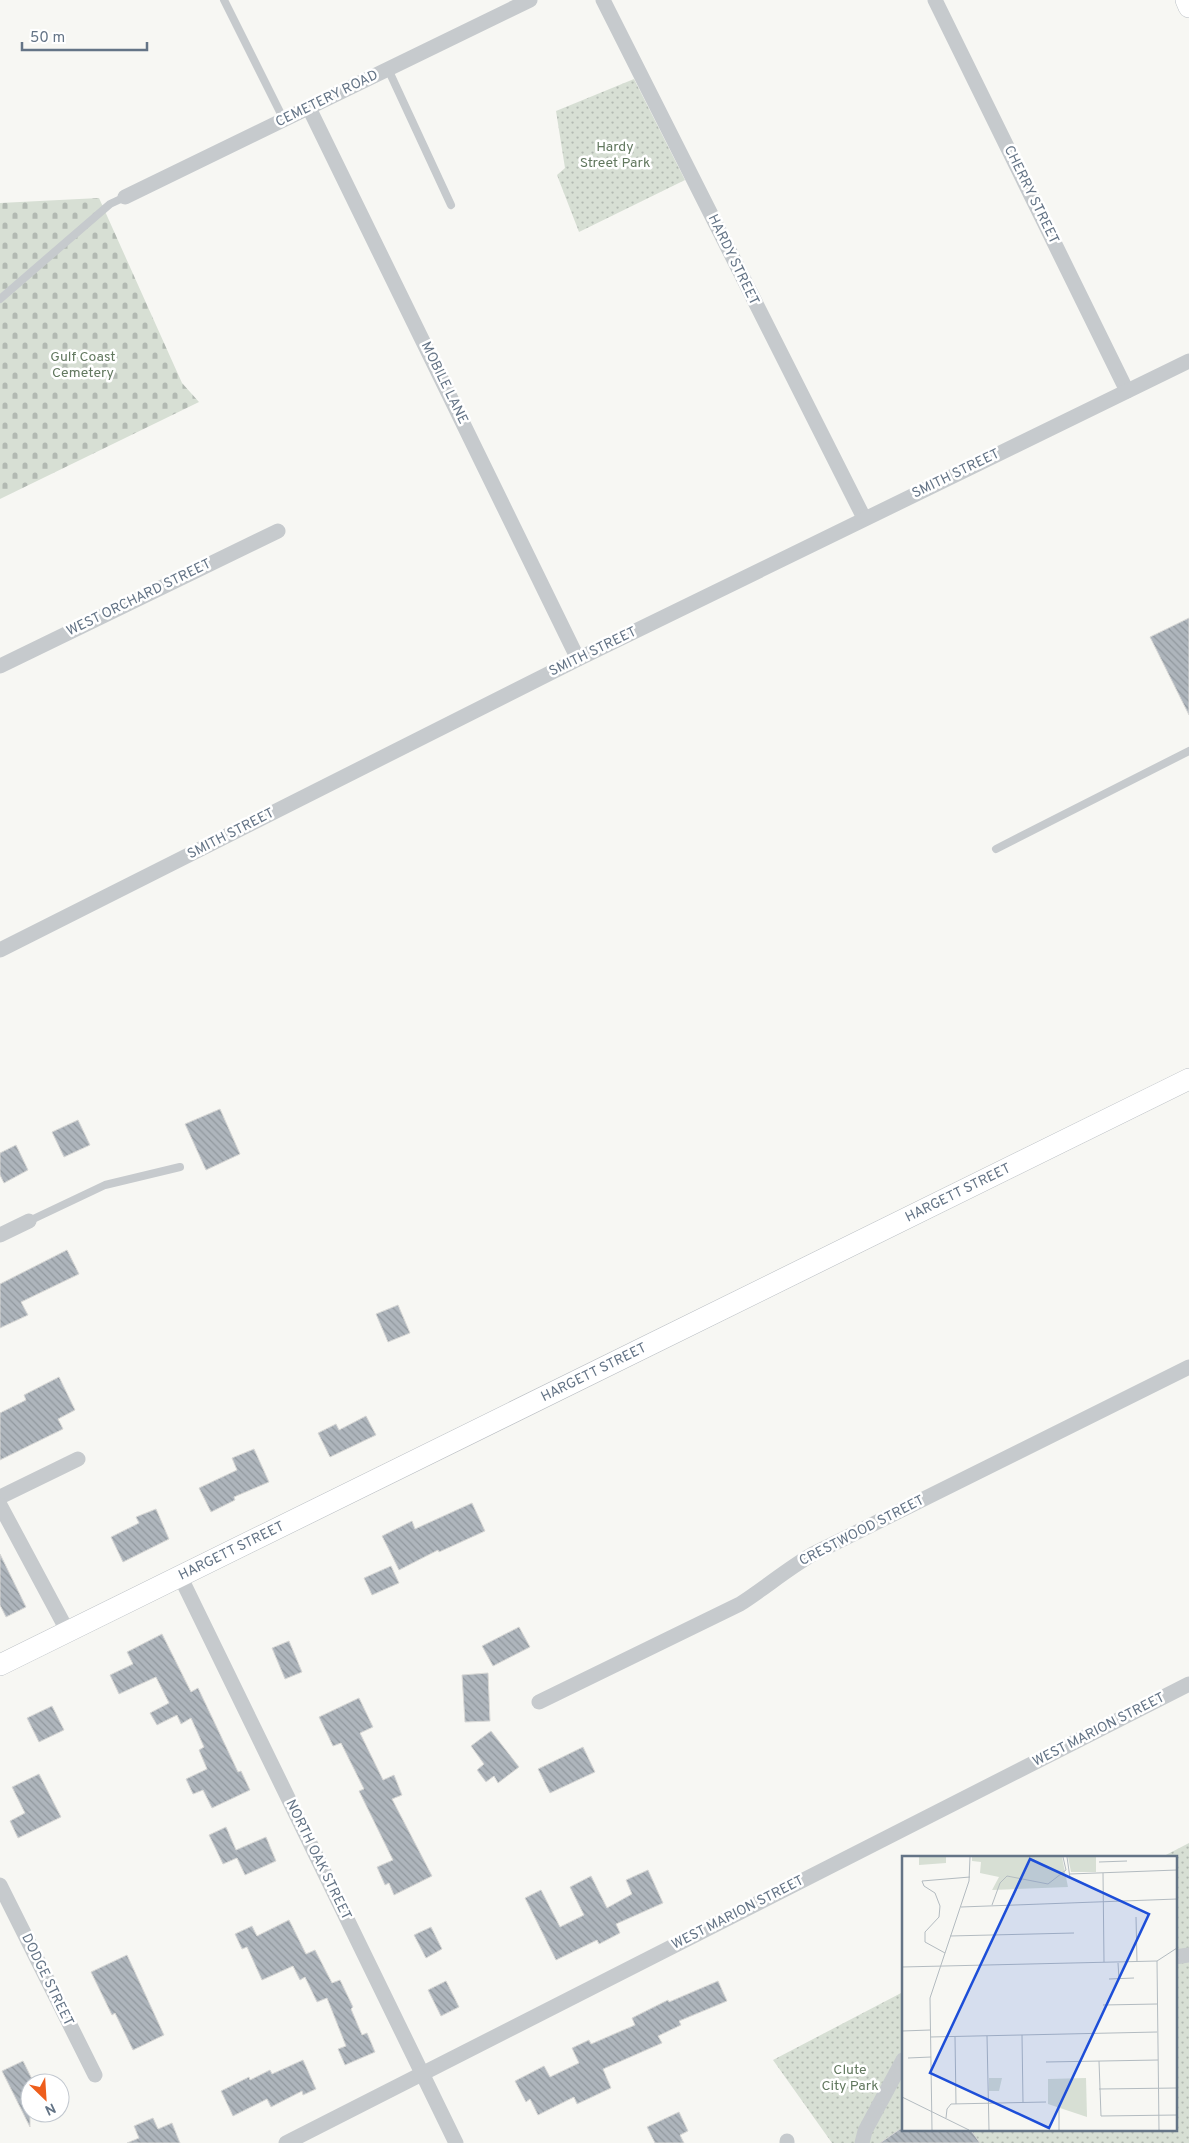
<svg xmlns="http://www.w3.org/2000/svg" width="1189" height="2143" font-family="Overpass,sans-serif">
<defs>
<pattern id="grass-dots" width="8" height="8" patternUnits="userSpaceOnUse" patternTransform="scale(1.25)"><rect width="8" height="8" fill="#d7dfd4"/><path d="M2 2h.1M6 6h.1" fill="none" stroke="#b2b9b2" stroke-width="1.8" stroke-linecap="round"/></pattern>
<pattern id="cemetery-stones" width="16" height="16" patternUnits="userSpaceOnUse" patternTransform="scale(1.25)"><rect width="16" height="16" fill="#d7dfd4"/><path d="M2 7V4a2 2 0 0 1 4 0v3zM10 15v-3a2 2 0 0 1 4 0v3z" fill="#b2b9b2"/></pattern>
<pattern id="building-back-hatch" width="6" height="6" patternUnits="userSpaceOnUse" patternTransform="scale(1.25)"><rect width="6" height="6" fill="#aeb5bc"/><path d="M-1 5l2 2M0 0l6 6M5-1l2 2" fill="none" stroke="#91989e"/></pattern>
</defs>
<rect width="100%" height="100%" fill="#f7f7f3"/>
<g fill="url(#grass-dots)">
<polygon points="634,79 685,180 579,232 557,175 565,168 556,111"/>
<polygon points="1189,1843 1189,2143 832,2143 773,2060 903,1992 903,2129 1175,2129 1175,1857 1162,1857"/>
</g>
<polygon fill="url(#cemetery-stones)" points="99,198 182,383 199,402 0,499 0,203"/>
<g fill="url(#building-back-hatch)" stroke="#d8d8d6">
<polygon points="1189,618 1189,715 1150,637"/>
<polygon points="220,1109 240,1154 206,1170 185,1124"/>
<polygon points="78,1120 90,1145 64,1157 52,1132"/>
<polygon points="16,1145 28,1170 4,1183 0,1175 0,1153"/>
<polygon points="67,1250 79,1274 21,1302 28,1315 0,1328 0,1284"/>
<polygon points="398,1305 410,1333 388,1342 376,1314"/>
<polygon points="59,1377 75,1410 58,1419 63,1429 0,1460 0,1413 26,1400 24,1395"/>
<polygon points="366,1416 376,1435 330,1457 318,1433 336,1424 339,1430"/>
<polygon points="254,1449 269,1482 234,1497 235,1500 211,1512 199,1488 237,1470 232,1458"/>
<polygon points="472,1503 485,1531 439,1552 438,1550 399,1570 382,1536 412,1521 415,1529"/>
<polygon points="156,1509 169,1539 123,1562 111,1537 139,1523 136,1517"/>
<polygon points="0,1554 26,1607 6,1617 0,1605"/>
<polygon points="391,1566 399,1583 372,1595 364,1578"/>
<polygon points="519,1627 530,1647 493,1666 482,1646"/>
<polygon points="162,1634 191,1692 198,1688 238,1772 241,1771 250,1790 212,1808 203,1790 193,1794 186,1779 207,1769 199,1750 204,1747 191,1718 181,1724 177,1715 157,1725 150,1713 169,1703 156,1677 119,1694 110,1675 133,1664 127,1652"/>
<polygon points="289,1641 302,1672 285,1679 272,1648"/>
<polygon points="488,1673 490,1721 465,1722 462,1675"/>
<polygon points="359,1698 373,1727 360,1733 383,1780 394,1775 402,1795 392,1799 432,1876 394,1895 389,1883 385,1885 377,1867 393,1860 359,1791 364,1789 341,1743 333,1746 319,1717"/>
<polygon points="52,1706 64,1730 39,1742 27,1718"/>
<polygon points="491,1731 519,1767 498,1783 494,1776 486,1782 477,1770 484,1764 471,1746"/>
<polygon points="583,1747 595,1772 550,1793 538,1769"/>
<polygon points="39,1774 61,1817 18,1838 10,1821 25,1813 12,1787"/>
<polygon points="226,1827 236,1850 266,1837 276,1861 245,1875 237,1858 223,1864 209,1835"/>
<polygon points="648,1870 663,1903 616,1924 620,1933 599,1944 597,1940 556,1960 525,1898 541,1890 560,1927 584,1915 570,1887 591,1876 607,1908 632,1894 626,1880"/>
<polygon points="289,1920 306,1954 315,1950 332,1983 340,1980 353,2007 351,2009 362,2035 367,2033 375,2052 345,2065 338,2049 346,2046 327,1998 317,2002 305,1977 300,1980 293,1966 262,1980 247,1947 242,1949 235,1934 252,1926 257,1936"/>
<polygon points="431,1927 442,1949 426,1958 414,1935"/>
<polygon points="127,1955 164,2035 133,2050 115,2013 112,2015 91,1972"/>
<polygon points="446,1981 459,2007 441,2016 428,1990"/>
<polygon points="718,1981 727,2001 679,2021 681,2025 658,2036 662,2043 603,2069 611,2088 577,2104 574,2097 538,2115 530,2099 526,2102 515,2081 544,2066 550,2077 579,2063 572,2048 589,2040 591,2044 635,2025 632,2018 668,2000 669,2002"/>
<polygon points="303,2060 316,2089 303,2095 302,2091 271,2107 267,2099 233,2116 221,2091 249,2077 250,2080 270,2070 272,2074"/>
<polygon points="23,2061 34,2083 30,2083 30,2127 2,2071"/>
<polygon points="679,2112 688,2131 680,2135 684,2143 655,2143 647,2127"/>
<polygon points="153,2118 158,2129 172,2123 180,2143 127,2143 139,2138 134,2126"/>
<polygon points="900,2129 970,2129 980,2143 880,2143"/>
</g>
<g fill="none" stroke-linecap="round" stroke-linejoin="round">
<g stroke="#b8bdc2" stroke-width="22">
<g id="secondary">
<polyline points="1186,0 1189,7"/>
<path id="s1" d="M 0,1665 L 1189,1079"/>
</g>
</g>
<g stroke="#c6cacd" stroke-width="8">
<polyline points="224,0 284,120"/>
<polyline points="388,69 451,205"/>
<polyline points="0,299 110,204 125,197"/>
<polyline points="996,849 1189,751"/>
<polyline points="29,1221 105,1185 180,1167"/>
</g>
<g stroke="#c6cacd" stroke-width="15">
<polyline points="603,0 864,518"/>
<polyline points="935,0 1127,391"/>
<polyline points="309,108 578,659"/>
<polyline points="125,197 530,0"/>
<polyline points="0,666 278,531"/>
<polyline points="0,950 578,659 1189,361"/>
<polyline points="0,1235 29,1221"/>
<polyline points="0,1497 78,1459"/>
<polyline points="0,1505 68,1632"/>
<polyline points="180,1576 456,2143"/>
<path d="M 539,1702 L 740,1604 C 765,1588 787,1569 813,1554 L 1189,1367"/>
<polyline points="0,1885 95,2075"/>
<polyline points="1175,1957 1189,1955"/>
<polyline points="787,2141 787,2143"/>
<polyline points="286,2143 1189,1684"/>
<polyline points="862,2143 865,2131 903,2060"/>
</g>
<use href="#secondary" stroke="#fff" stroke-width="21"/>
</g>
<g text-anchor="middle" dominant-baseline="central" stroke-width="5" stroke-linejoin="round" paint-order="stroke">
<g font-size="14" fill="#647486" stroke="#fff">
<text transform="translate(327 99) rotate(-26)">CEMETERY ROAD</text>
<text transform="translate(1031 195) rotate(64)">CHERRY STREET</text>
<text transform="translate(733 260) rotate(64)">HARDY STREET</text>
<text transform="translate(444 383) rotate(64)">MOBILE LANE</text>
<text transform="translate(956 474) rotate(-26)">SMITH STREET</text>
<text transform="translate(139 598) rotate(-26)">WEST ORCHARD STREET</text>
<text transform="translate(593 652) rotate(-26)">SMITH STREET</text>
<text transform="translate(231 834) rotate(-27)">SMITH STREET</text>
<text stroke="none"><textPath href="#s1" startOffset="1068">HARGETT STREET</textPath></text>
<text stroke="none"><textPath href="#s1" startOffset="662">HARGETT STREET</textPath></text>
<text transform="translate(862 1531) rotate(-27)">CRESTWOOD STREET</text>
<text stroke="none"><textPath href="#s1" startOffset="258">HARGETT STREET</textPath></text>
<text transform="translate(1099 1730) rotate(-27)">WEST MARION STREET</text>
<text transform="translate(318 1860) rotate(64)">NORTH OAK STREET</text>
<text transform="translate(738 1913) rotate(-27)">WEST MARION STREET</text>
<text transform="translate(47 1980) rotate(64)">DODGE STREET</text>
</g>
<g font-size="14" fill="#62785f" stroke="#fff">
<text x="615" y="147">Hardy<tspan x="615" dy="16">Street Park</tspan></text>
<text x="83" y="357">Gulf Coast<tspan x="83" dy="16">Cemetery</tspan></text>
<text x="850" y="2070">Clute<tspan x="850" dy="16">City Park</tspan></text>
</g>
</g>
<g transform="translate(902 1856)">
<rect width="275" height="275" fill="#f7f7f3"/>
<path d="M 17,1 L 44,1 L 44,7 L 17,9 ZM 70,1 L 160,1 L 166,31 L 90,34 L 97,21 L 78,17 L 79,6 L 70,5 ZM 166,1 L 194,1 L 194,16 L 169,16 ZM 87,222 L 100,222 L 97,235 L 87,235 Z" fill="#d7dfd4"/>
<path d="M 184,222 L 185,261 L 146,248 L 146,223 Z" fill="#d7dfd4"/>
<path fill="none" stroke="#b3bbc0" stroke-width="1" d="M 165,1 L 168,22M 197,6 L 225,5M 201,17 L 202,106M 168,18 L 275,14M 90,49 L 98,27 L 105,20 L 146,28 L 164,14 L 161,1M 59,51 L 275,43M 234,61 L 235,106M 48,80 L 172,77M 43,97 L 23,86 L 23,76 L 37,61 L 38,50 L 33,37 L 22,30 L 20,25 L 68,21M 216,107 L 217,123M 0,111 L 255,105M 207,123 L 232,122M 201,149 L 255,148M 0,175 L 28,174M 120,179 L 121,247M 85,180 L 87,274M 28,181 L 255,176M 53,181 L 54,248M 6,202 L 29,201M 197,205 L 199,260 L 275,259M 144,206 L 256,204M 197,233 L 275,232M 0,241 L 67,274M 157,252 L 157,274M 44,262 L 45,253 L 49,248 L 144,246M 30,274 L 28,142 L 67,25 L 68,1M 257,274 L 255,105 L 275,92"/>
<path fill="#1d4ed8" fill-opacity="0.15" stroke="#1d4ed8" stroke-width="2.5" d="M 128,3 L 247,58 L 147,272 L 28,217 Z"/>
<rect width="275" height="275" fill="none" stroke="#647486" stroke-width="2.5"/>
</g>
<g transform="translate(45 2098) rotate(155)"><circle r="24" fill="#ffffff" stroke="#c1c7cf"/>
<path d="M0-4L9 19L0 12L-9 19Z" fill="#ee5e1c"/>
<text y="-8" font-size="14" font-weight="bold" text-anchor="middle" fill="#647486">N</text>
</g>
<path d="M22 42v8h125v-8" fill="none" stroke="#647486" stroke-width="2.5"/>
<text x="30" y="42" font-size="15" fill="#647486" stroke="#ffffff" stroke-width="4" paint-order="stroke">50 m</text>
</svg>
